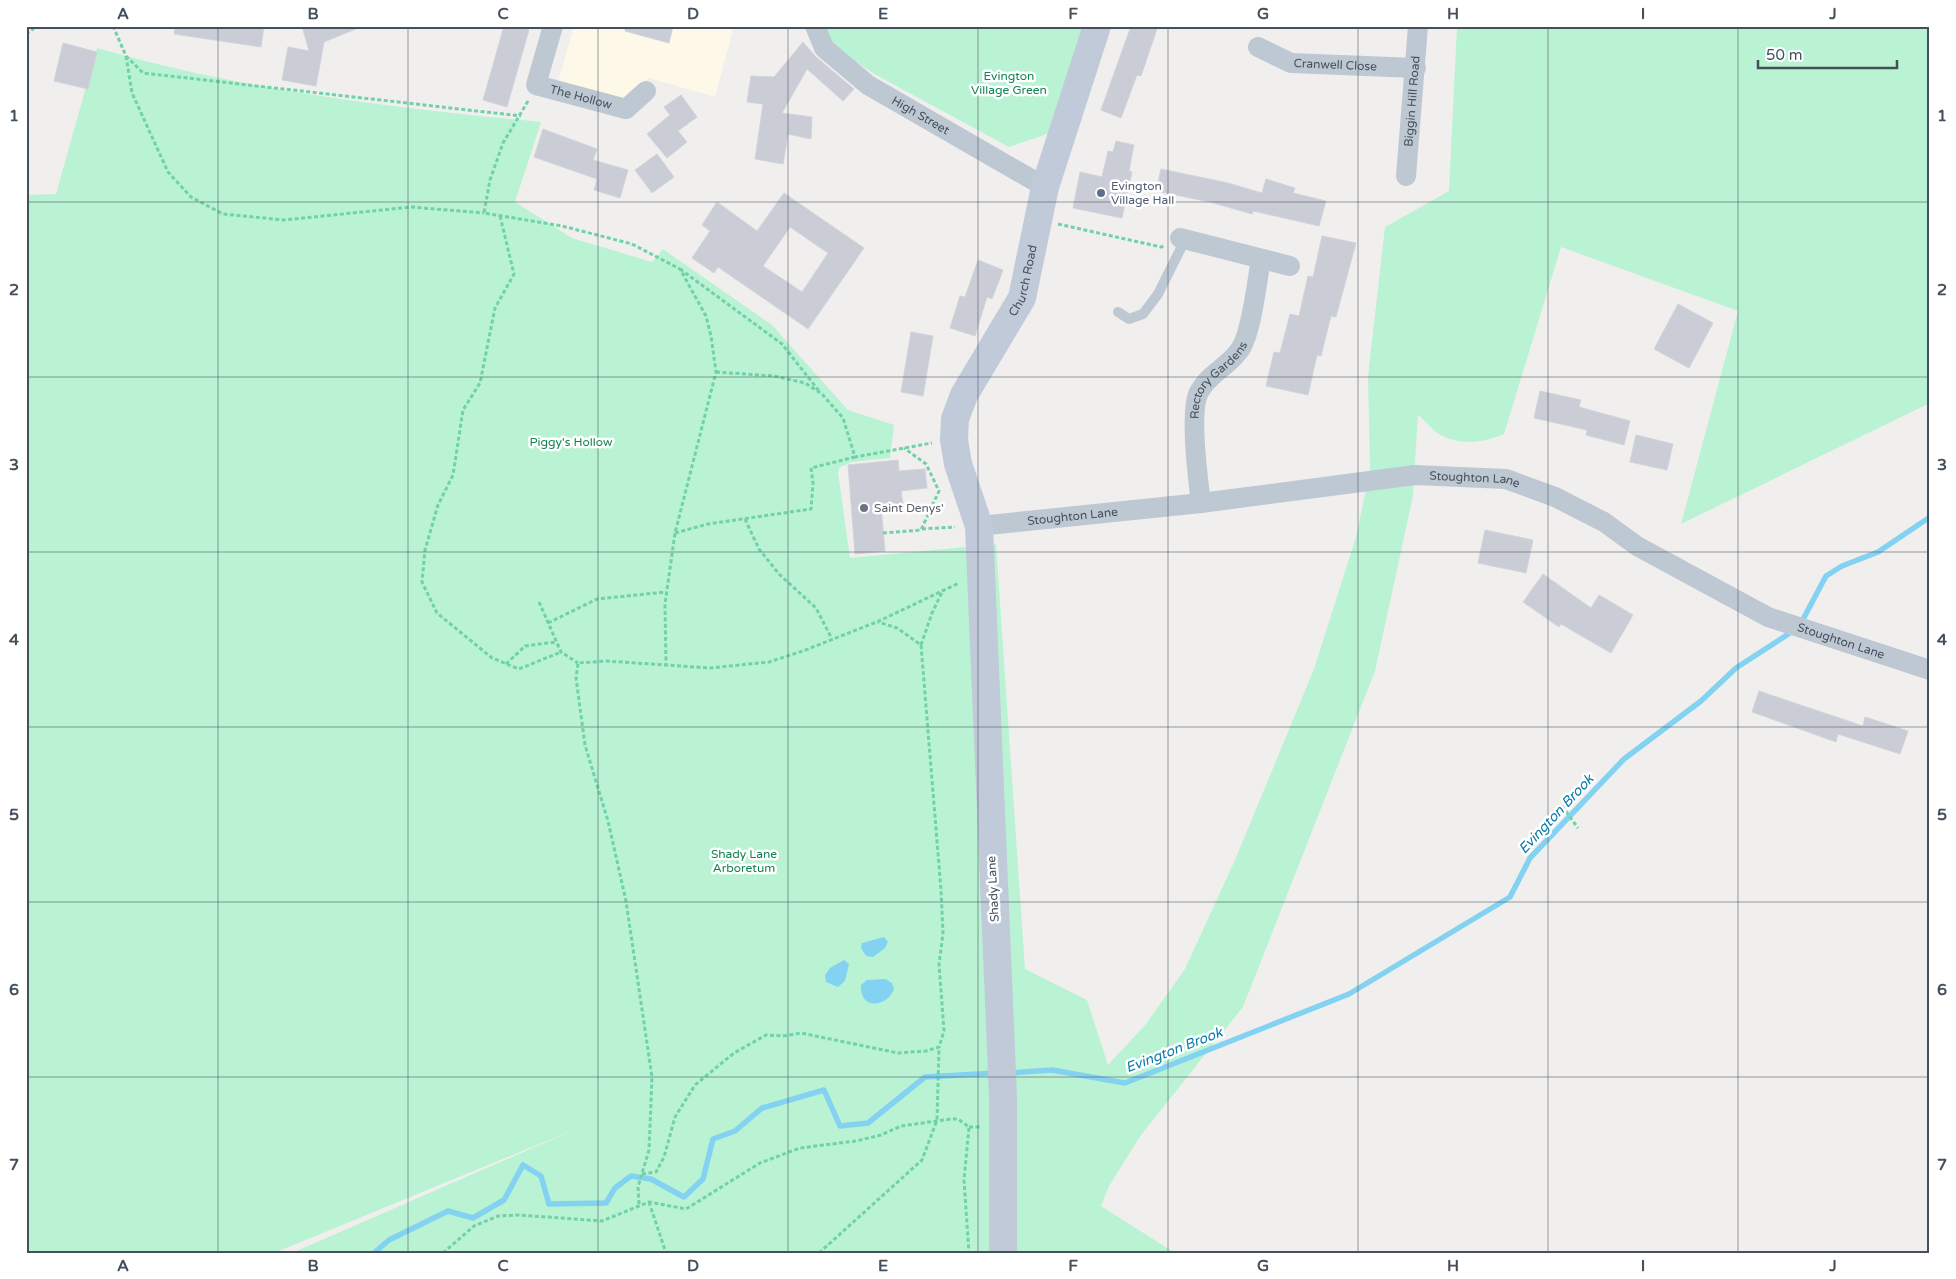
<svg xmlns="http://www.w3.org/2000/svg" width="1956" height="1279" font-family="'Varela Round',sans-serif">
<rect width="100%" height="100%" fill="#f1efee"/>
<polygon fill="#fdf8e7" points="574,26 734,26 715,97 649,78 624,98 557,86"/>
<g fill="#baf2d4">
<polygon points="824,26 1090,26 1053,132 1009,147 876,75 838,50 826,34"/>
<path d="M 1457,26 L 1930,26 L 1930,403 L 1681,524 L 1738,311 L 1561,247 L 1504,434 C 1484,443 1459,446 1439,434 C 1431,429 1425,420 1418,415 L 1413,496 L 1375,671 L 1243,1007 L 1141,1135 L 1109,1186 L 1101,1206 L 1175,1253 L 292,1253 L 576,1129 L 274,1253 L 26,1253 L 26,195 L 56,194 L 97,48 C 242,90 391,108 541,122 L 515,202 L 572,238 L 652,262 L 663,249 L 772,325 L 848,410 L 894,425 L 890,458 L 852,462 L 840,467 L 838,472 L 850,558 L 996,544 L 1025,969 L 1087,1000 L 1108,1065 L 1146,1024 L 1185,969 L 1235,860 L 1314,669 L 1356,537 L 1370,470 L 1368,376 L 1385,227 L 1449,191 Z"/>
</g>
<g fill="#84d2f2">
<polygon points="884,937 888,942 885,948 873,957 866,956 861,948 862,943"/>
<polygon points="844,960 849,964 845,981 838,987 826,982 825,975 830,968"/>
<path d="M 885,979 L 892,983 L 894,989 C 887,1008 859,1010 861,985 L 867,980 Z"/>
</g>
<g fill="none" stroke-linecap="round" stroke-linejoin="round">
<g stroke="#84d2f2" stroke-width="5.5">
<polyline points="1800,625 1826,576 1842,566 1878,552 1930,517"/>
<polyline points="1010,1073 1052,1070 1125,1083 1349,994 1510,897 1530,858 1624,759 1701,701 1736,668 1793,631"/>
<polyline points="374,1253 389,1240 448,1211 473,1218 504,1200 523,1165 541,1176 549,1204 606,1203 615,1188 631,1176 651,1179 684,1197 703,1179 713,1139 735,1131 762,1108 824,1090 840,1126 868,1123 925,1077 996,1073"/>
</g>
</g>
<g fill="#cacdd5" stroke="#d2d4db" fill-rule="evenodd">
<polygon points="175,26 264,26 261,47 174,34"/>
<polygon points="302,26 363,26 324,42 316,86 282,80 288,47 309,51"/>
<polygon points="504,26 516,26 529,30 507,107 483,100"/>
<polygon points="626,26 673,26 669,43 625,31"/>
<polygon points="1131,26 1158,26 1141,76 1137,75 1121,118 1101,110"/>
<polygon points="803,42 816,57 854,89 843,101 807,69 782,113 812,117 811,139 788,134 783,164 755,159 763,104 747,102 751,76 774,77"/>
<polygon points="63,43 97,52 88,89 54,81"/>
<polygon points="681,95 697,117 678,131 687,142 667,158 647,134 670,115 664,107"/>
<polygon points="543,129 597,149 593,160 628,170 620,198 594,190 597,179 534,157"/>
<polygon points="1116,141 1134,145 1129,171 1132,172 1122,218 1073,208 1080,172 1102,177 1108,151 1113,152"/>
<polygon points="657,154 674,177 652,193 635,170"/>
<polygon points="1161,169 1228,183 1262,193 1266,179 1295,188 1293,193 1326,201 1319,226 1253,211 1252,214 1210,202 1156,191"/>
<path d="M 784,193 L 864,248 L 808,329 L 718,267 L 714,273 L 692,258 L 710,231 L 702,225 L 717,202 L 757,231 ZM 790,227 L 828,253 L 802,292 L 763,266 Z"/>
<polygon points="1322,236 1356,243 1336,317 1331,316 1321,356 1317,355 1308,395 1266,386 1274,352 1280,353 1290,314 1299,316 1308,276 1313,277"/>
<polygon points="978,260 1003,270 992,299 987,297 975,336 950,328 960,296 965,297"/>
<polygon points="1678,304 1713,323 1689,368 1654,349"/>
<polygon points="911,332 933,336 923,396 901,392"/>
<polygon points="1540,391 1581,400 1579,407 1630,421 1624,445 1586,435 1587,430 1534,418"/>
<polygon points="1636,435 1673,444 1667,470 1630,462"/>
<polygon points="898,460 899,471 925,469 927,488 901,491 903,504 881,506 885,551 855,554 848,465"/>
<polygon points="1485,530 1533,540 1526,573 1478,563"/>
<polygon points="1543,574 1591,608 1599,595 1633,615 1611,653 1561,624 1559,627 1523,602"/>
<polygon points="1759,691 1863,726 1865,717 1908,731 1900,754 1838,734 1836,742 1752,712"/>
</g>
<g fill="none" stroke-linecap="round" stroke-linejoin="round">
<g stroke="#70d2a9" stroke-width="3" stroke-dasharray="4 2.5" stroke-linecap="butt">
<polyline points="113,26 126,56 143,73 521,116"/>
<polyline points="26,34 37,26"/>
<polyline points="126,56 132,93 168,172 191,197 223,214 284,220 411,207 484,213"/>
<polyline points="528,101 503,143 490,180 484,213 562,226 632,244 680,269 706,316 711,336 716,372 675,533 665,604 666,664"/>
<polyline points="500,216 514,274 495,308 480,383 463,410 453,475 438,505 425,550 422,582 437,613 492,658 519,669 561,652"/>
<polyline points="1058,224 1161,247 1164,246"/>
<polyline points="680,269 782,344 819,391"/>
<polyline points="716,372 774,376 805,383 822,394 843,418 855,457 932,443"/>
<polyline points="745,519 759,549 779,574 816,608 832,639"/>
<polyline points="922,529 955,527"/>
<polyline points="675,533 708,524 811,509 813,483 811,468 855,457"/>
<polyline points="883,533 921,530 939,491 926,464 904,448"/>
<polyline points="539,602 561,652 578,663"/>
<polyline points="548,623 597,599 666,592"/>
<polyline points="921,645 932,613 943,590"/>
<polyline points="506,664 525,646 556,642"/>
<polyline points="1562,806 1578,828"/>
<polyline points="969,1127 981,1127"/>
<polyline points="642,1174 656,1172 664,1157 675,1117 695,1085 734,1053 766,1035 783,1036 801,1033 898,1053 926,1051 939,1047 944,1031 939,964 943,934 941,890 921,645 897,628 878,622"/>
<polyline points="649,1202 666,1253"/>
<polyline points="639,1204 638,1187 649,1150 652,1077 626,901 608,821 585,745 576,678 578,663 606,661 710,668 769,662 803,651 879,621 959,583"/>
<polyline points="443,1253 474,1226 498,1216 519,1215 602,1221 649,1202 686,1209 760,1163 800,1148 856,1141 881,1135 901,1126 951,1119 958,1119 969,1127 964,1180 969,1253"/>
<polyline points="819,1253 922,1160 937,1120 939,1047"/>
</g>
<polyline stroke="#bec8d2" stroke-width="10" points="1118,312 1129,319 1143,314 1158,294 1185,240"/>
<g stroke="#bec8d2" stroke-width="20">
<path id="s1" d="M 553,26 L 536,85 L 626,109 L 646,91"/>
<path id="s2" d="M 815,26 L 824,48 L 868,85 L 1045,187"/>
<path id="s3" d="M 1258,47 L 1291,63 L 1416,68"/>
<path id="s4" d="M 1406,176 L 1418,26"/>
<polyline points="1180,238 1290,266"/>
<path id="s5" d="M 1201,503 C 1198,480 1189,411 1199,392 C 1209,373 1230,366 1241,348 C 1252,330 1257,281 1261,259"/>
<path id="s6" d="M 979,526 L 1201,503 L 1415,475 L 1506,479 L 1555,497 L 1604,522 L 1637,546 L 1768,617 L 1930,670"/>
</g>
<path stroke="#c0cad9" stroke-width="28" id="s7" d="M 1003,1253 L 1003,1097 L 979,526 L 958,464 L 954,440 L 955,419 L 964,395 L 1022,298 L 1045,187 L 1097,26"/>
</g>
<path fill="none" stroke="#45505d" stroke-width="1" stroke-opacity="0.55" d="M 218,26 L 218,1253M 408,26 L 408,1253M 598,26 L 598,1253M 788,26 L 788,1253M 978,26 L 978,1253M 1168,26 L 1168,1253M 1358,26 L 1358,1253M 1548,26 L 1548,1253M 1738,26 L 1738,1253M 26,202 L 1930,202M 26,377 L 1930,377M 26,552 L 1930,552M 26,727 L 1930,727M 26,902 L 1930,902M 26,1077 L 1930,1077"/>
<circle fill="#5c6f8a" stroke="#fff" stroke-width="2" cx="1101" cy="193" r="5"/>
<circle fill="#6b7280" stroke="#fff" stroke-width="2" cx="864" cy="508" r="5"/>
<g text-anchor="middle" dominant-baseline="central" stroke-width="5" stroke-linejoin="round" paint-order="stroke">
<g font-size="12" fill="#45505d" stroke="#fff">
<text stroke="none"><textPath href="#s3" startOffset="81">Cranwell Close</textPath></text>
<text stroke="none"><textPath href="#s1" startOffset="108">The Hollow</textPath></text>
<text stroke="none"><textPath href="#s4" startOffset="75">Biggin Hill Road</textPath></text>
<text stroke="none"><textPath href="#s2" startOffset="142">High Street</textPath></text>
<text stroke="none"><textPath href="#s7" startOffset="994">Church Road</textPath></text>
<text stroke="none"><textPath href="#s5" startOffset="132">Rectory Gardens</textPath></text>
<text stroke="none"><textPath href="#s6" startOffset="499">Stoughton Lane</textPath></text>
<text stroke="none"><textPath href="#s6" startOffset="94">Stoughton Lane</textPath></text>
<text stroke="none"><textPath href="#s6" startOffset="904">Stoughton Lane</textPath></text>
<text transform="translate(993 889) rotate(-93)">Shady Lane</text>
</g>
<g font-size="12" fill="#118453" stroke="#fff">
<text x="1009" y="76">Evington<tspan x="1009" dy="14">Village Green</tspan></text>
<text x="571" y="442">Piggy's Hollow</text>
<text x="744" y="854">Shady Lane<tspan x="744" dy="14">Arboretum</tspan></text>
</g>
<g font-size="12" fill="#4e5e75" stroke="#fff" text-anchor="start">
<text x="1111" y="186">Evington<tspan x="1111" dy="14">Village Hall</tspan></text>
</g>
<g font-size="12" fill="#5b616d" stroke="#fff" text-anchor="start">
<text x="874" y="508">Saint Denys'</text>
</g>
<g font-size="14" font-style="italic" fill="#047aab" stroke="#fff">
<text transform="translate(1556 814) rotate(-47)">Evington Brook</text>
<text transform="translate(1174 1050) rotate(-21)">Evington Brook</text>
</g>
</g>
<rect width="1956" height="1279" fill="none" stroke="#ffffff" stroke-width="55"/>
<path d="M1758 60v8h139v-8" fill="none" stroke="#45505d" stroke-width="2.5"/>
<text x="1766" y="60" font-size="15" fill="#45505d" stroke="#ffffff" stroke-width="4" paint-order="stroke">50 m</text>
<rect x="28" y="28" width="1900" height="1224" fill="none" stroke="#45505d" stroke-width="2"/>
<g font-size="16" text-anchor="middle" font-weight="bold" fill="#45505d">
<text x="123" y="19">A</text>
<text x="313" y="19">B</text>
<text x="503" y="19">C</text>
<text x="693" y="19">D</text>
<text x="883" y="19">E</text>
<text x="1073" y="19">F</text>
<text x="1263" y="19">G</text>
<text x="1453" y="19">H</text>
<text x="1643" y="19">I</text>
<text x="1833" y="19">J</text>
<text x="14" y="121">1</text>
<text x="1942" y="121">1</text>
<text x="14" y="295">2</text>
<text x="1942" y="295">2</text>
<text x="14" y="470">3</text>
<text x="1942" y="470">3</text>
<text x="14" y="645">4</text>
<text x="1942" y="645">4</text>
<text x="14" y="820">5</text>
<text x="1942" y="820">5</text>
<text x="14" y="995">6</text>
<text x="1942" y="995">6</text>
<text x="14" y="1170">7</text>
<text x="1942" y="1170">7</text>
<text x="123" y="1271">A</text>
<text x="313" y="1271">B</text>
<text x="503" y="1271">C</text>
<text x="693" y="1271">D</text>
<text x="883" y="1271">E</text>
<text x="1073" y="1271">F</text>
<text x="1263" y="1271">G</text>
<text x="1453" y="1271">H</text>
<text x="1643" y="1271">I</text>
<text x="1833" y="1271">J</text>
</g>
</svg>
